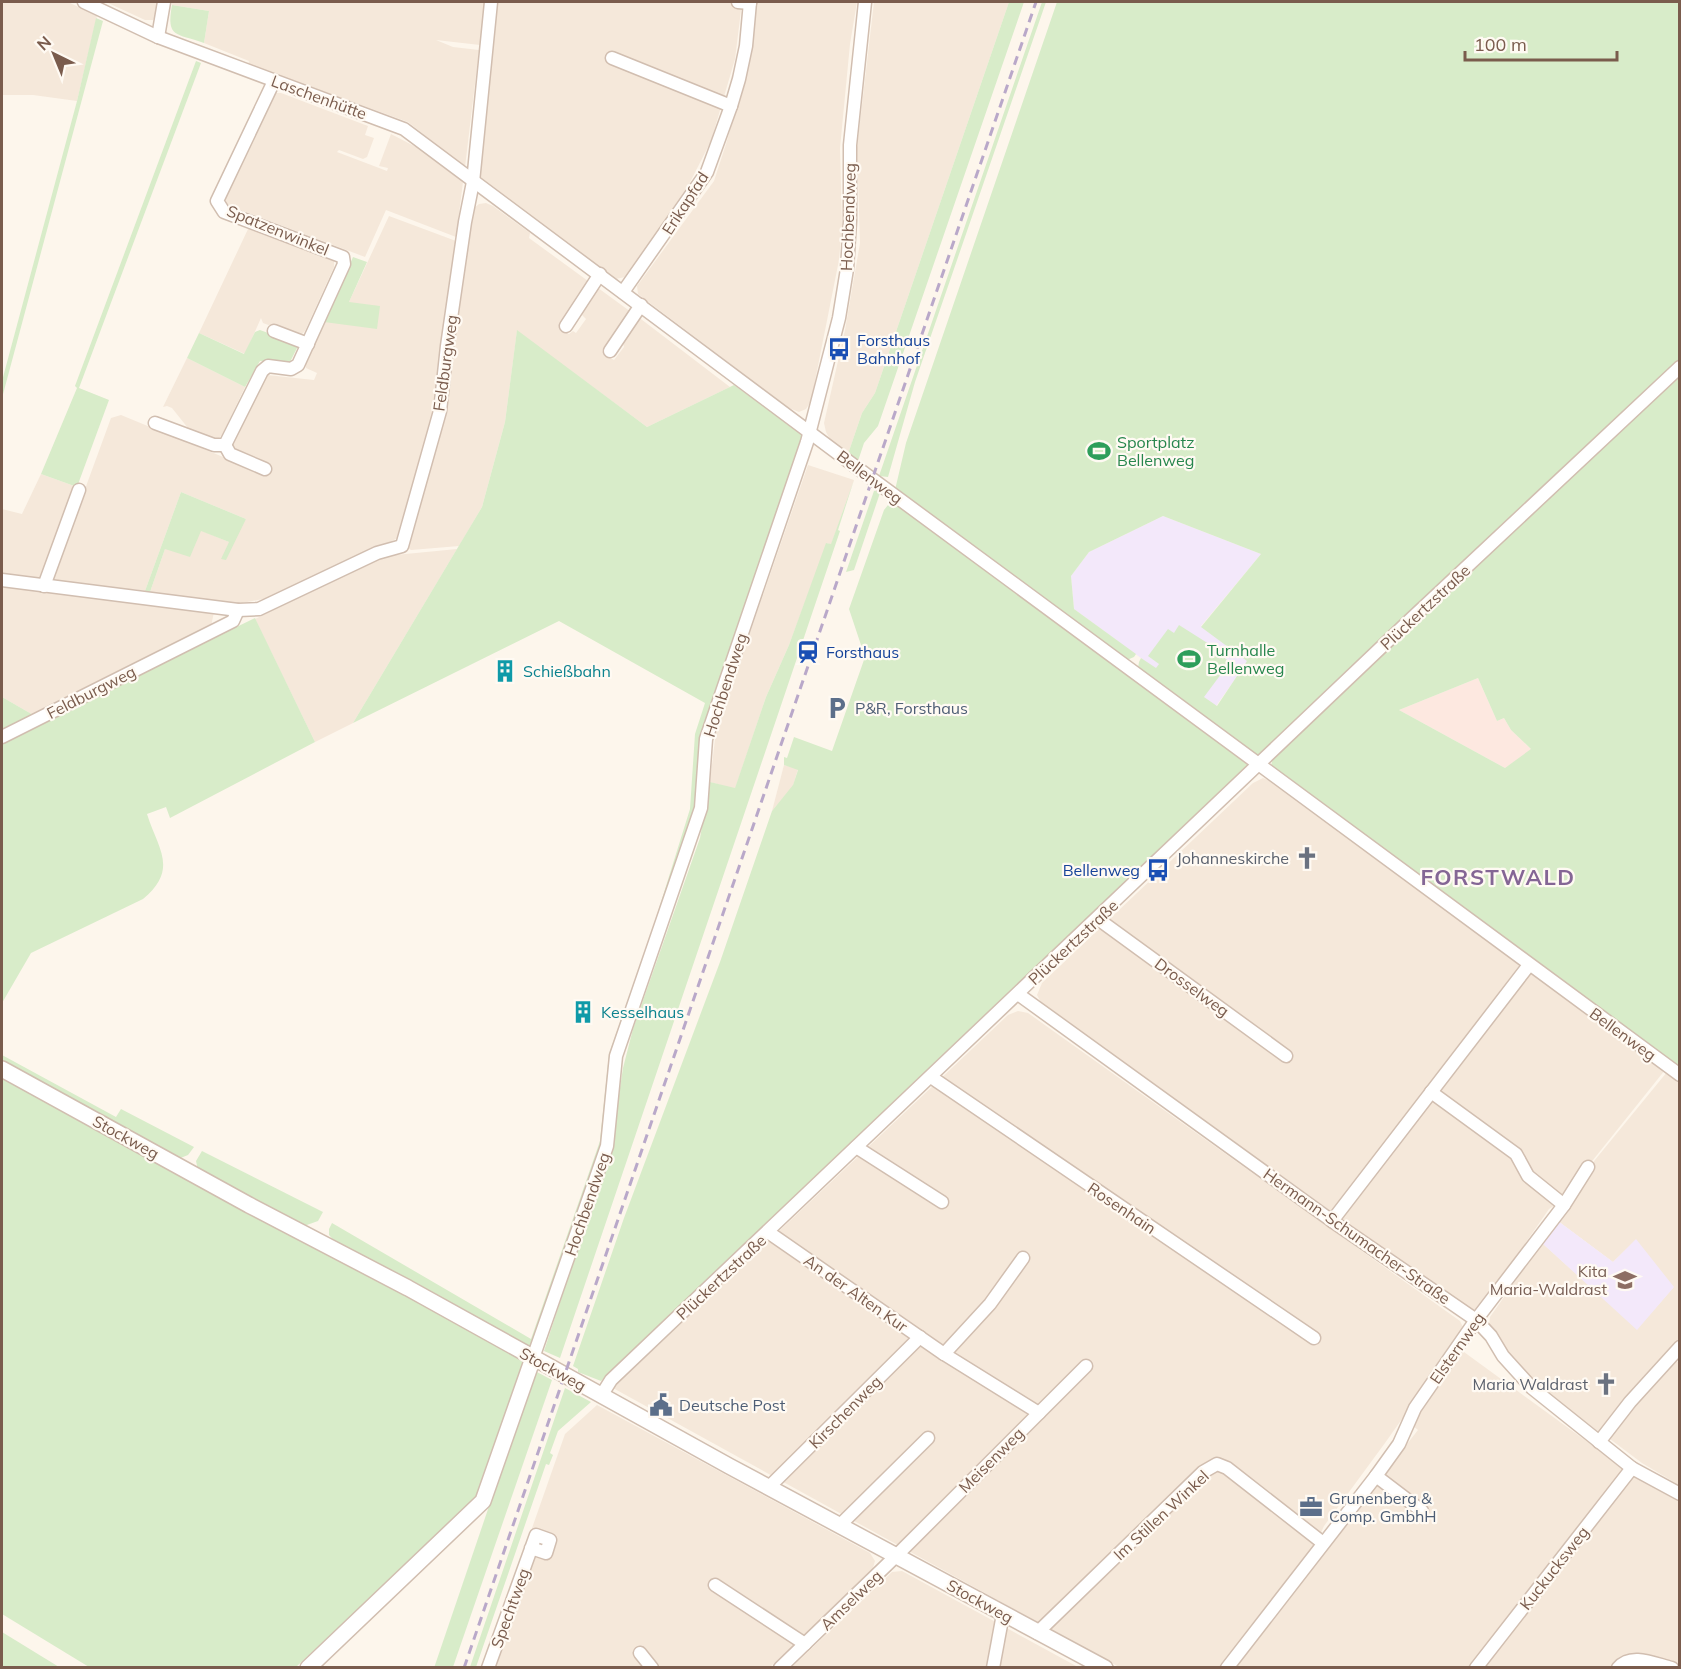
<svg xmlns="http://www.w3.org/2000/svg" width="1681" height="1669" font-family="Mulish,sans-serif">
<rect width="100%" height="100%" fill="#fdf6ec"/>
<g fill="#f5e8da">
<polygon points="2,2 68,2 97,16 77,101 33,95 2,95"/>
<polygon points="106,2 159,2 157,14 153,20 145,20"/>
<polygon points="172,2 485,2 480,45 436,40 453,47 479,50 465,167 408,122 248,64 249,61 204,43 209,11 172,5"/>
<polygon points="497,2 742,2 735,59 711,141 680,202 625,277 616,279 476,176"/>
<polygon points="756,2 857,2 850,44 840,148 842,226 839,260 811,401 806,409 799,412 789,408 638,294 637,286 714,181 726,144 749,64"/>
<polygon points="874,2 1009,2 875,393 862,413 848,454 832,443 826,432 824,423 845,330 860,243 857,148"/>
<polygon points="276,93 281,93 368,126 365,135 374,138 367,157 363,159 339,150 337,152 387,171 388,168 379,166 391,134 418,148 463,182 456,237 386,210 365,257 230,206 225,202 226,195 273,96"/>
<polygon points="486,203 493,206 530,233 529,238 588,281 560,328 569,334 573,331 576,333 586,319 582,315 581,308 594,285 631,312 607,356 614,360 624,347 622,339 637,316 730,387 647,427 517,331 505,422 482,507 459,546 411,550 408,548 446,410 471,215 474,208 479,204"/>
<polygon points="389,216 456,241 434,408 400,537 339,567 268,598 242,603 207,601 150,592 165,549 200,530 229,542 246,519 181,492 145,591 133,589 130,592 51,582 111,418 121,415 267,475 271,467 236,453 232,448 232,442 267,375 314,380 317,373 306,368 305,361 324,322 349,302"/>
<polygon points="249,227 330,257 334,261 334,267 305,331 301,335 296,335 263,323 261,318 245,354 199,333"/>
<polygon points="187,358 245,387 222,435 218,439 212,438 188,428 172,408 167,406 163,407"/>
<polygon points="808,465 854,480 831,545 827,543 789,645 766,697 735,789 710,782 716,731"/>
<polygon points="41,474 77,487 42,581 2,575 2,509 22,514"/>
<polygon points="457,549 353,723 315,742 255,619 385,556"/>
<polygon points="6,586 214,612 210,631 35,716 2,697 2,588 8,588"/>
<polygon points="784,765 798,769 793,786 772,811"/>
<polygon points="1263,778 1273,782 1665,1070 1589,1165 1564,1199 1549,1209 1481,1307 1475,1310 1468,1309 1043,1006 1037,995 1042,983 1253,783"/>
<polygon points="1018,1011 1028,1013 1460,1321 1463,1327 1462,1334 1385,1443 1324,1526 1315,1546 1223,1667 1119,1667 613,1388 1008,1015"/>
<polygon points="1667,1072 1679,1081 1679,1341 1627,1400 1604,1431 1599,1432 1527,1377 1489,1326 1490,1317 1542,1243 1637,1329 1673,1288 1636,1240 1613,1262 1558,1221 1595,1170 1590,1166"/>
<polygon points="1464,1352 1637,1478 1679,1502 1679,1667 1232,1668 1418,1430 1412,1425 1460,1354"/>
<polygon points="1672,1357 1679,1363 1679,1485 1642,1463 1610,1439 1608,1434"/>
<polygon points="597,1405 870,1553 875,1561 872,1571 770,1667 483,1668 565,1434"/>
<polygon points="902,1571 1078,1667 791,1668 892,1572"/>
</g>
<polygon fill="#fde8e0" points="1478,678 1497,721 1504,718 1511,730 1532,750 1505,768 1399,710"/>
<g fill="#f3e8fa">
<polygon points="1163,516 1261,554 1201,626 1248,661 1216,706 1159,664 1156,669 1074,609 1071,576 1089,552"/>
<polygon points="1558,1221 1613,1262 1636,1239 1674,1287 1637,1330 1542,1243"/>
</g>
<g fill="#d8ecc9" fill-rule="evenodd">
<polygon points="1009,2 1024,2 878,426 864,443 858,461 848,454 862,413 875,393"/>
<polygon points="1042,2 1046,2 915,382 888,477 879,476"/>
<polygon points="1057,2 1679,2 1679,361 1268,750 1258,756 1138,668 1139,662 1141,658 1156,668 1159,664 1148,656 1168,629 1174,633 1179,625 1209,644 1208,646 1230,662 1204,697 1217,706 1247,661 1201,627 1261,554 1163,516 1089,552 1071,576 1074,609 1136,654 1134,657 1127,660 895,490 906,443"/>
<path d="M 172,5 L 209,11 L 204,43 C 176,33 166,38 172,5 Z"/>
<polygon points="96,18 103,21 2,398 2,381 77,101"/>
<polygon points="196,61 201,63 79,388 109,400 77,487 41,474 77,388 75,386"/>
<polygon points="353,257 367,262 349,302 380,306 377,329 324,322"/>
<polygon points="260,330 295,343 297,348 289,364 260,361 245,387 187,358 199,333 244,354 255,332"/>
<polygon points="517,330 647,427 734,385 804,435 701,735 696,811 612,1055 602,1142 532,1346 524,1346 338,1245 329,1235 329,1229 332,1223 531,1339 600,1141 609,1054 652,931 690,809 695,734 705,703 559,621 353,723 482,507 505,422"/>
<path d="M 1679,374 L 1679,1070 L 1271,766 L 1273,758 ZM 1478,678 L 1497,721 L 1504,718 L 1511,730 L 1531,749 L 1505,768 L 1399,710 Z"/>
<polygon points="854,480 838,530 840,531 560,1358 544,1351 611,1148 623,1068 633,1029 700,838 710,782 735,788 766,697 789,645 826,543 831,544"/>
<polygon points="875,488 880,493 854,570 846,572"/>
<polygon points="181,492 246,519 226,560 221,559 229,542 201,531 190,557 165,549 150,592 145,591"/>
<polygon points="892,500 1249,764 601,1381 578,1372 578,1369 573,1366 624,1218 720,962 772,811 793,785 798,770 784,765 784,757 787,758 794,737 832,751 865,657 849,609 884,510"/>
<path d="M 255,618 L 315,742 L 170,818 L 166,807 L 147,814 C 158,849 179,869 143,899 L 31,953 L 2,1003 L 2,741 Z"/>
<polygon points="2,697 35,716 2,732"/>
<polygon points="2,1055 116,1117 121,1109 194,1147 188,1155 178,1159 112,1123 113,1121 2,1061"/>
<polygon points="2,1078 520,1356 525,1365 481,1494 296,1667 89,1667 2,1614"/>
<polygon points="202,1151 323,1212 318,1221 304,1226 198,1170 196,1161"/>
<polygon points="535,1371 552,1380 453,1667 434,1668"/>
<polygon points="565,1388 591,1402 558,1431 550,1453 553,1455 549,1465 546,1464 476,1667 470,1667"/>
<polygon points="2,1632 59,1667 2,1667"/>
</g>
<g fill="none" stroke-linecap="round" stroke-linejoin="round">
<g stroke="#d1beb0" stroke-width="15">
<g id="minor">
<polyline points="84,2 158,37 404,129 856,467 1680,1075"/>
<polyline points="738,2 750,3"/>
<polyline points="158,37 164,2"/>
<polyline points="612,58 731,106"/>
<polyline points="623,292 707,172 731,106 739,79 746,46 750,2"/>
<polyline points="566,326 600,274"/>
<polyline points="274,331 308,344"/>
<polyline points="610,351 641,305"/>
<polyline points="155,423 214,445 225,445 262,371 268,366 291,369 298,365 344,264 343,257 224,212 217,201 274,81"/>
<polyline points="225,445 230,454 265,469"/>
<polyline points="2,580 238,610 259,609 377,553 402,546 440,411 447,346 465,222 473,182 491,2"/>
<polyline points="44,586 79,490"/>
<polyline points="2,737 233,621 238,610"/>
<polyline points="1098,919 1286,1056"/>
<polyline points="1018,994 1332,1221 1476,1320 1491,1336 1503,1356 1532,1388 1632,1468 1680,1494"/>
<polyline points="931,1077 1314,1338"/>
<polyline points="1431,1092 1516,1154 1528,1176 1564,1205"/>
<polyline points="856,1147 942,1202"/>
<polyline points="1332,1221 1529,965"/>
<polyline points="768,1232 944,1354 1039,1413"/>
<polyline points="944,1354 990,1304 1023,1258"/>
<polyline points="533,1358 607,1146 616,1056 701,808 706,739 807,442 839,318 847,269 850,221 850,145 865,2"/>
<polyline points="601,1396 611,1380 1412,618 1680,367"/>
<polyline points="1599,1442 1630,1402 1680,1347"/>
<polyline points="1376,1476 1422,1511"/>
<polyline points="769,1487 920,1337"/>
<polyline points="840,1525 928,1438"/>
<polyline points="715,1585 805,1644"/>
<polyline points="1037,1633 1203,1472 1217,1464 1227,1468 1323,1543"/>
<polyline points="640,1653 652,1668"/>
<polyline points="488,1668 536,1535 550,1540 546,1553 531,1548"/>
<polyline points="780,1668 897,1555 1086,1366"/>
<polyline points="993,1668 1003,1614"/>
<polyline points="1227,1668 1376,1476 1399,1444 1415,1408 1476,1320 1564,1205 1588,1167"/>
<polyline points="1476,1668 1632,1468"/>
<path d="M 1618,1668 C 1631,1652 1655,1664 1672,1668"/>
</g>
</g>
<g stroke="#d1beb0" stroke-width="18">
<g id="tertiary">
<polyline points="2,1069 249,1205 408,1288 729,1466 1105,1668"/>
<polyline points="308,1668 483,1501 533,1358"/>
</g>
</g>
<use href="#minor" stroke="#fff" stroke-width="12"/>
<use href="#tertiary" stroke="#fff" stroke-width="15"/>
<polyline stroke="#b9a8c9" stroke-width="3" stroke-dasharray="9 6" stroke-linecap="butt" points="464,1668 1036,2"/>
</g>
<defs>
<g id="bus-bare" transform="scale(1.8)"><path d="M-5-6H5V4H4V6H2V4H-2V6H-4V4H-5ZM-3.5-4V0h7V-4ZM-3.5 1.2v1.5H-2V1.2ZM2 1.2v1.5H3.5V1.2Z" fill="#1a4fb4" stroke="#fffaf3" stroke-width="2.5" paint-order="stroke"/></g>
<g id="stadium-bare" transform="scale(1.8)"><path d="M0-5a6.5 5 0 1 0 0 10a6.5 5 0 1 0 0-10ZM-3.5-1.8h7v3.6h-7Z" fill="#2e9e5b" stroke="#fffaf3" stroke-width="2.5" paint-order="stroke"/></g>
<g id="station-bare" transform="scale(1.8)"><path d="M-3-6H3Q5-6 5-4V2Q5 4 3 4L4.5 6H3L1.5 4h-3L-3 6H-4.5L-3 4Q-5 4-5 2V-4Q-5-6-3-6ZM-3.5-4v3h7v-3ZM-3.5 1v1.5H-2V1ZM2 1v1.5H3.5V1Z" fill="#1a4fb4" stroke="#fffaf3" stroke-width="2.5" paint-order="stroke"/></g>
<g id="building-bare" transform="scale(1.8)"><path d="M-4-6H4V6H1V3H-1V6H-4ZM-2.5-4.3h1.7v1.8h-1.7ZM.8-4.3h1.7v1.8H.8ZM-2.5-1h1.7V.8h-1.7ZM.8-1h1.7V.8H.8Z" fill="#0f9aa8" stroke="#fffaf3" stroke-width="2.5" paint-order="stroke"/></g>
<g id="parking-bare" transform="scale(1.8)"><path d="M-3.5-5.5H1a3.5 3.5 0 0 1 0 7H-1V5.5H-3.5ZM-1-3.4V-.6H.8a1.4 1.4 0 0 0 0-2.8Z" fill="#5c6f8a" stroke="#fffaf3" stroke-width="2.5" paint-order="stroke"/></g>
<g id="church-bare" transform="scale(1.8)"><path d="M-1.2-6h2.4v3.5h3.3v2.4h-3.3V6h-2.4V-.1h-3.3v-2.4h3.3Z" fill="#6b7280" stroke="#fffaf3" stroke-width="2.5" paint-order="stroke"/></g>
<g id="school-bare" transform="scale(1.8)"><path d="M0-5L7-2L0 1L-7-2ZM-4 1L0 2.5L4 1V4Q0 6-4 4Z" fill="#8d6e63" stroke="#fffaf3" stroke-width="2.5" paint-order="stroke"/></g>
<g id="civic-bare" transform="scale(1.8)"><path d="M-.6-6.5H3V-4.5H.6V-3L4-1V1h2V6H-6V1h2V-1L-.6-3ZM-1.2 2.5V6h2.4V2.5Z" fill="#5c6f8a" stroke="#fffaf3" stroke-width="2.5" paint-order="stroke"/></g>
<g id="office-bare" transform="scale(1.8)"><path d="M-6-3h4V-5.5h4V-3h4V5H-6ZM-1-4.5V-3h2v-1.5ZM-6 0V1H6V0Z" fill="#5c6f8a" stroke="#fffaf3" stroke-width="2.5" paint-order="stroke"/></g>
</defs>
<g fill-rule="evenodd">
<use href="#bus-bare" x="839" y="349"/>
<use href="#stadium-bare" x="1099" y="451"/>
<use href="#station-bare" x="808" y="652"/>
<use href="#stadium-bare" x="1189" y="659"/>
<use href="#building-bare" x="505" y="671"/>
<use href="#parking-bare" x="837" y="708"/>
<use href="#church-bare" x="1307" y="858"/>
<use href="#bus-bare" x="1158" y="870"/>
<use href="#building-bare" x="583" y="1012"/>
<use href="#school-bare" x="1625" y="1280"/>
<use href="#church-bare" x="1606" y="1384"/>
<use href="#civic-bare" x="661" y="1405"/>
<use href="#office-bare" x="1311" y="1507"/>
</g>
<g text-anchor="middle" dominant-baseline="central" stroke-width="4.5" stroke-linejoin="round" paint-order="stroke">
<g font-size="16" fill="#7a5c4d" stroke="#fffaf3">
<text transform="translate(319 97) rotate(20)">Laschenhütte</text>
<text transform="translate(685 203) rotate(-57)">Erikapfad</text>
<text transform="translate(848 217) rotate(-88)">Hochbendweg</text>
<text transform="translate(278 230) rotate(22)">Spatzenwinkel</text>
<text transform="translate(445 363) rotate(-82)">Feldburgweg</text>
<text transform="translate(870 477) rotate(37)">Bellenweg</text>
<text transform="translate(1425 607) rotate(-43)">Plückertzstraße</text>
<text transform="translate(725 685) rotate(-72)">Hochbendweg</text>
<text transform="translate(91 692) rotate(-27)">Feldburgweg</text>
<text transform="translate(1073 942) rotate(-43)">Plückertzstraße</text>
<text transform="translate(1192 987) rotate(36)">Drosselweg</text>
<text transform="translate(1623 1034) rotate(36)">Bellenweg</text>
<text transform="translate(126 1137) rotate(29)">Stockweg</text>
<text transform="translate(587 1204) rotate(-71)">Hochbendweg</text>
<text transform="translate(1122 1208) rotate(34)">Rosenhain</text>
<text transform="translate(1357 1236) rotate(35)">Hermann-Schumacher-Straße</text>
<text transform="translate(721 1277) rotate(-43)">Plückertzstraße</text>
<text transform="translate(856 1293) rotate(35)">An der Alten Kur</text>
<text transform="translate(1457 1348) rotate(-55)">Elsternweg</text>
<text transform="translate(553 1369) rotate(29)">Stockweg</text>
<text transform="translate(845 1412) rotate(-45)">Kirschenweg</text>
<text transform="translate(991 1460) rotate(-45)">Meisenweg</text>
<text transform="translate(1161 1515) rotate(-43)">Im Stillen Winkel</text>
<text transform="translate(1554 1568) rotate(-52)">Kuckucksweg</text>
<text transform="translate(851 1600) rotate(-44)">Amselweg</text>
<text transform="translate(980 1601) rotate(29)">Stockweg</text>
<text transform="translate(510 1608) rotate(-70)">Spechtweg</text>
</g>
<g font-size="16" fill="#164399" stroke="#fffaf3" text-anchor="start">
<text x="857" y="340">Forsthaus<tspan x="857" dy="18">Bahnhof</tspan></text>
<text x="826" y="652">Forsthaus</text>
<text x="1140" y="870" text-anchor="end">Bellenweg</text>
</g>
<g font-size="16" fill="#27864d" stroke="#fffaf3" text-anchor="start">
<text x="1117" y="442">Sportplatz<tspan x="1117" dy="18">Bellenweg</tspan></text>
<text x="1207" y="650">Turnhalle<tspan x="1207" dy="18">Bellenweg</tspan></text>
</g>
<g font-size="16" fill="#0d838f" stroke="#fffaf3" text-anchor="start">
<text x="523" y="671">Schießbahn</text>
<text x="601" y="1012">Kesselhaus</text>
</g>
<g font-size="16" fill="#4e5e75" stroke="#fffaf3" text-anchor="start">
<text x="855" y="708">P&amp;R, Forsthaus</text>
<text x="679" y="1405">Deutsche Post</text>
<text x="1329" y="1498">Grunenberg &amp;<tspan x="1329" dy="18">Comp. GmbhH</tspan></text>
</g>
<g font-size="16" fill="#5b616d" stroke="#fffaf3" text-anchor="end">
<text x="1289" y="858">Johanneskirche</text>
<text x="1588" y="1384">Maria Waldrast</text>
</g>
<g font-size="16" fill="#785e54" stroke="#fffaf3" text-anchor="end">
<text x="1607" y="1271">Kita<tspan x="1607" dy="18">Maria-Waldrast</tspan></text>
</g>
<g font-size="22" font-weight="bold" letter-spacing="1.5" fill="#846695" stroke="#fffaf3">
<text x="1498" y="877">FORSTWALD</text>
</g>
</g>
<rect width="1681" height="1669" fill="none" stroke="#7a5c4d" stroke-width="6"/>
<g transform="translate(54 54) rotate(317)" stroke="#fffaf3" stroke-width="4.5" paint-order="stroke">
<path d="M0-4.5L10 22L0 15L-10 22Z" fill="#7a5c4d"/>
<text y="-9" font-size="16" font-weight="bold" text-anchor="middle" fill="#7a5c4d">N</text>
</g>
<path d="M1465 51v9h152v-9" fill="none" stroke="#7a5c4d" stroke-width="3"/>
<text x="1474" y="51" font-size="18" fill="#7a5c4d" stroke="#fffaf3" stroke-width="4.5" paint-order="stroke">100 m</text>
</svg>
